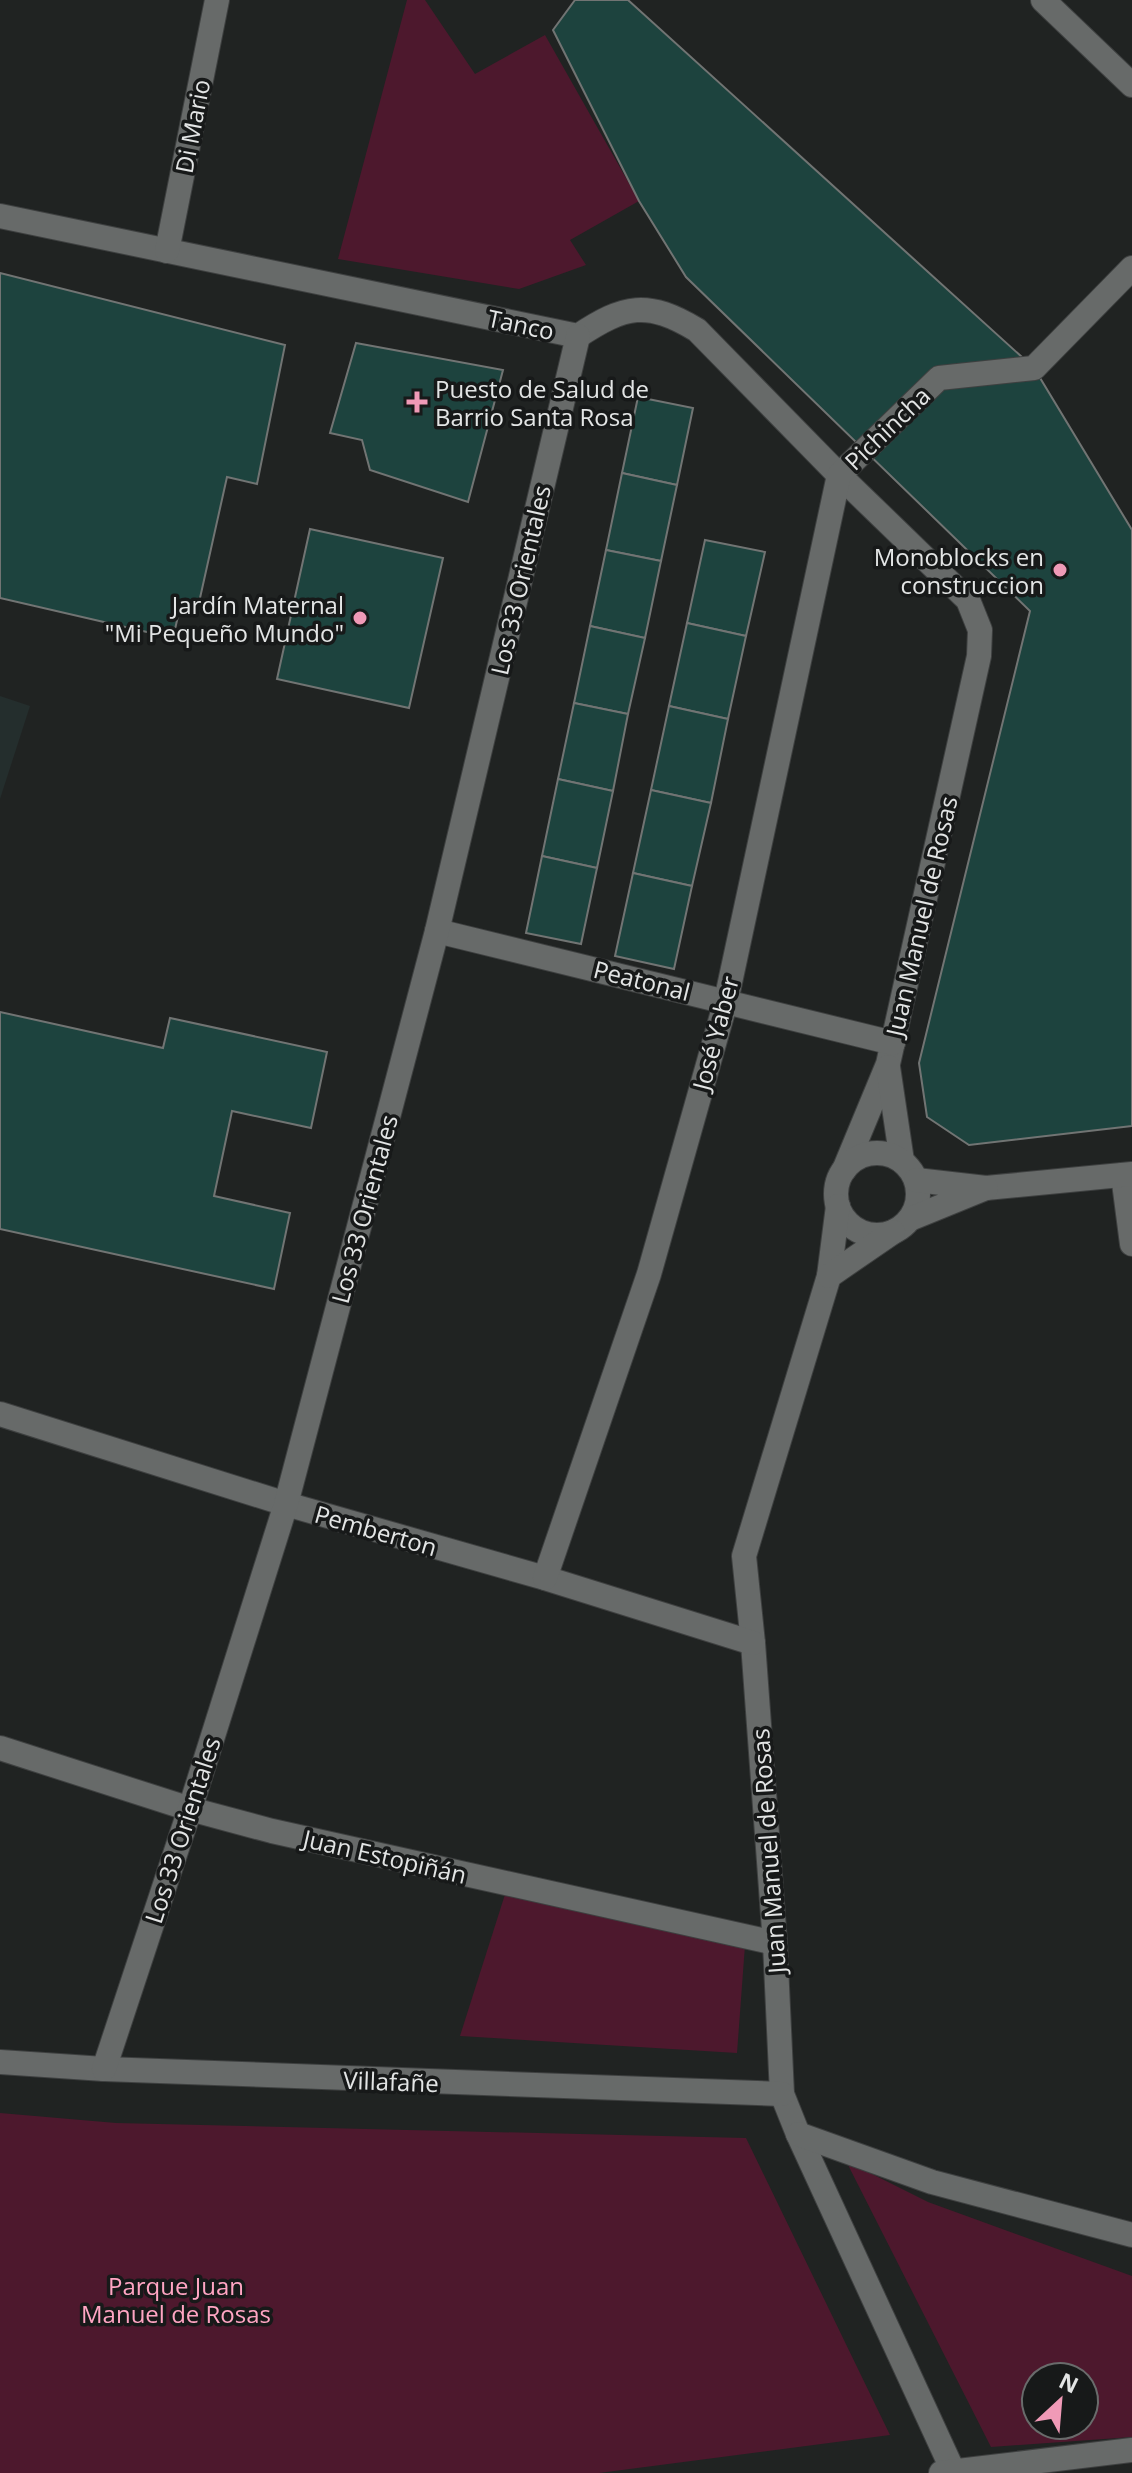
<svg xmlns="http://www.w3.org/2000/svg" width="1132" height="2473" font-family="'Open Sans',sans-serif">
<rect width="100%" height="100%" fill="#202322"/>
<polygon fill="#242e2d" points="0,696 30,706 0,799"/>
<g fill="#4d182d" fill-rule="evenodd">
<polygon points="407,0 425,0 475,74 545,35 639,201 570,240 586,265 519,289 338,259"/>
<polygon points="508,1885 745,1945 737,2053 460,2036"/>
<polygon points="0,2113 116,2123 746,2138 890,2435 599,2473 0,2473"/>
<path d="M 846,2161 L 928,2202 L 1132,2276 L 1132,2437 L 991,2447 ZM 1036,2377 L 1084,2377 L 1084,2425 L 1036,2425 Z"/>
</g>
<g fill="#1d433e" stroke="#717473" stroke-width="2">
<polygon points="575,0 628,0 1034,368 1132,530 1132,1126 969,1145 927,1117 919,1063 1030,611 686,277 639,201 553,30"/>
<polygon points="0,273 285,345 257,484 227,477 198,607 181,603 173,638 0,598"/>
<polygon points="356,343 503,370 468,502 370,470 362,440 330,433"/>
<polygon points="638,397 693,408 677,485 622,473"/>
<polygon points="622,473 677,485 661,561 606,550"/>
<polygon points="310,529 443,558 409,708 277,679"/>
<polygon points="705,540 765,552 746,636 687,623"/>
<polygon points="606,550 661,561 645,638 590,626"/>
<polygon points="687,623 746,636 728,719 669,706"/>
<polygon points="590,626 645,638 628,714 574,703"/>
<polygon points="574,703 628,714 613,791 558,779"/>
<polygon points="669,706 728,719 711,803 651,790"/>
<polygon points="558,779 613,791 597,868 542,856"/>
<polygon points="651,790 711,803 692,886 633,873"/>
<polygon points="542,856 597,868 581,944 526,933"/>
<polygon points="633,873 692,886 674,969 615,956"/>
<polygon points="0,1012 163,1048 170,1018 327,1052 311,1128 232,1111 214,1196 290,1213 274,1289 0,1229"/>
</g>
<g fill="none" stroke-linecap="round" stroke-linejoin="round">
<g stroke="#3e4040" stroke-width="26">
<g id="minor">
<polyline points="1043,0 1132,85"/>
<path d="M 0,216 L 578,336 C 625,305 647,300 697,330 L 839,475 L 968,600 L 980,630 L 979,656 L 888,1064 L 844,1170"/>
<polyline points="167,251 217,0"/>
<polyline points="437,931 893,1043"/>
<polyline points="888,1067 902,1161"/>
<circle cx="877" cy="1194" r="41"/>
<polyline points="1123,1175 1132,1244"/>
<polyline points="986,1188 1132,1174"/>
<polyline points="838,1206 829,1276 744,1556 753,1643 775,1943 782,2094 798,2134 954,2473"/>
<polyline points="910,1219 986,1188 916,1180"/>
<polyline points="829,1276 893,1232"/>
<polyline points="0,1414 286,1504 545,1578 753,1643"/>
<polyline points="545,1578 649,1274 726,1001 839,475 939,378 1034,368 1132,268"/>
<polyline points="0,1748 190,1809 272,1831 775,1943"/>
<polyline points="0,2062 104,2069 782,2094"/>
<polyline points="104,2069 190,1809 286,1504 437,931 578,336"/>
<polyline points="798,2134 932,2182 1132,2235"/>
<polyline points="941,2473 1132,2450"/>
</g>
</g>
<use href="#minor" stroke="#676a69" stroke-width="24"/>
</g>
<g fill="#f09ab7" stroke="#171919" stroke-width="3">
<path d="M413 390h8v8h8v8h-8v8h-8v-8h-8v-8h8z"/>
<circle cx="1060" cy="570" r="8"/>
<circle cx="360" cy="618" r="8"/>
</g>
<g text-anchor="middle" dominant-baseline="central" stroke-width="7" stroke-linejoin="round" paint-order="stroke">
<g font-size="24" fill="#e3e5e5" stroke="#171919">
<text transform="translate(192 126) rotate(-79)">Di Mario</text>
<text transform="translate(521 324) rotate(12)">Tanco</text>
<text transform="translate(887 428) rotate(-44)">Pichincha</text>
<text transform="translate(520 580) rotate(-77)">Los 33 Orientales</text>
<text transform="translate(921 916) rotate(-77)">Juan Manuel de Rosas</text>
<text transform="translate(642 980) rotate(14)">Peatonal</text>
<text transform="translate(715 1033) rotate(-75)">José Yaber</text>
<text transform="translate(364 1209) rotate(-75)">Los 33 Orientales</text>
<text transform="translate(376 1530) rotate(16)">Pemberton</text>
<text transform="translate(182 1830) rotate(-72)">Los 33 Orientales</text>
<text transform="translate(768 1851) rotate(-94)">Juan Manuel de Rosas</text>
<text transform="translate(385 1856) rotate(13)">Juan Estopiñán</text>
<text transform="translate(391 2081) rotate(2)">Villafañe</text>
</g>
<g font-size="24" fill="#e3e5e5" stroke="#171919" text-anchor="end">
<text x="435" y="388" text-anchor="start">Puesto de Salud de<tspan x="435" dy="28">Barrio Santa Rosa</tspan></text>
<text x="1044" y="556">Monoblocks en<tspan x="1044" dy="28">construccion</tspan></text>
<text x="344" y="604">Jardín Maternal<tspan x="344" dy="28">"Mi Pequeño Mundo"</tspan></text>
</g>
<g font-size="24" fill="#ffa5c3" stroke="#171919">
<text x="176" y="2285">Parque Juan<tspan x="176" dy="28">Manuel de Rosas</tspan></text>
</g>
</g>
<g transform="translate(1060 2401) rotate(26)"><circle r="38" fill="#171919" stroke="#696b6b" stroke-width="2"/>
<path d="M0-6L14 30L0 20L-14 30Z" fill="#f09ab7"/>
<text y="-12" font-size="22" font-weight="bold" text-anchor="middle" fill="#e3e5e5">N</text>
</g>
</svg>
